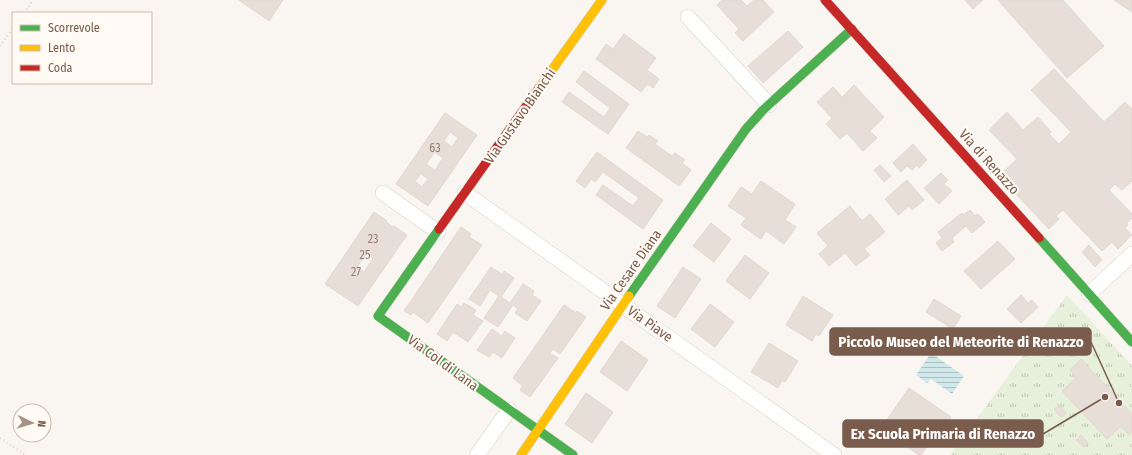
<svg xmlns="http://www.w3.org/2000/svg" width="1132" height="455" font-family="'Fira Sans Condensed',sans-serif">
<defs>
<pattern id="grass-tufts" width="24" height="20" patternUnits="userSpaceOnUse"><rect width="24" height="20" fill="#e7f0db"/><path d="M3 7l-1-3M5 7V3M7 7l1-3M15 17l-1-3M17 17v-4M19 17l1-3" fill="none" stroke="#c0c6b4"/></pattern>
<pattern id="water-rules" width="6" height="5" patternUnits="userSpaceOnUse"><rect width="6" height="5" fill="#d0e8ea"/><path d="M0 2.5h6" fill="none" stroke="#aebfc0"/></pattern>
</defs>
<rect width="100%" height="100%" fill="#f9f5f0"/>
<polygon fill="url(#grass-tufts)" points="1067,295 1132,366 1132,455 951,455"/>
<polygon fill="url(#water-rules)" points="931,353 964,376 952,394 931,379 927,383 916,375"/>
<g fill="#e6ded7" stroke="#e2d8d2" fill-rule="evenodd">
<polygon points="239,0 283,0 269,21"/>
<polygon points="722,0 741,0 747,6 754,0 763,0 774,12 743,41 735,33 739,29 717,5"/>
<polygon points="965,0 983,0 973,9"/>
<polygon points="998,0 1063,0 1104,46 1067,78"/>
<polygon points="1114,0 1132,0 1132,12"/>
<polygon points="788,31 803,47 763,83 748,66"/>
<polygon points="624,34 656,58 647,70 659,79 653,88 647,84 641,92 596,59 606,44 613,49"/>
<polygon points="1054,69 1104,122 1125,102 1132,109 1132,181 1122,190 1115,184 1109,190 1132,214 1132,218 1127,223 1128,225 1125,228 1132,235 1118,249 1112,242 1102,251 1063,210 1056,216 1059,219 1049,229 999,176 1017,159 989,130 1007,112 1023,130 1038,117 1051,132 1049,134 1059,144 1071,132 1031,90"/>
<polygon points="584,71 629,104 608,134 562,102 569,92 604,117 610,108 576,82"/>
<polygon points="854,85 884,117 870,131 877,138 863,151 847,133 840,139 826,124 832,118 817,102 833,87 842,97"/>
<path d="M 445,113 L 477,135 L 428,206 L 396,184 ZM 450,132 L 458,138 L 452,147 L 444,141 ZM 435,152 L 443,158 L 435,170 L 426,164 ZM 421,174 L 428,179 L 422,187 L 415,181 Z"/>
<polygon points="638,131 647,137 649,135 658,141 655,144 672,156 675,153 685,160 682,163 691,170 679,186 626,148"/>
<polygon points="913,144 927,160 919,168 917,165 912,170 907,166 901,172 893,163"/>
<polygon points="597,152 663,200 643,229 596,195 603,185 633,206 639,198 603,172 595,182 591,179 585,188 576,181"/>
<polygon points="880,165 891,176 884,182 874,170"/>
<polygon points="941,173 948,180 944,184 952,191 939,204 924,188"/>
<polygon points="907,180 924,200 912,210 909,206 898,215 885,199"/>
<polygon points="761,181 795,204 785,220 796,227 784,244 766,231 761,239 741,225 746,218 728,206 741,187 752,194"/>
<polygon points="850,206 862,221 870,214 885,232 864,249 870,255 856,266 845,253 829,266 819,254 828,246 817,233"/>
<polygon points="970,210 975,216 978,214 985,222 972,233 966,226 952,238 954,242 942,251 936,243 942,238 938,232 962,213 963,215"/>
<path d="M 374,212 L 387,221 L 386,222 L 393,227 L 394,226 L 407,235 L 358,306 L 325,284 ZM 367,253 L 373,258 L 364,272 L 357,267 Z"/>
<polygon points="711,223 731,239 714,262 693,246"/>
<polygon points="461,227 471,234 469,237 482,245 428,323 413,312 411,315 404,311"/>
<polygon points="998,241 1015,259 981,289 964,271"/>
<polygon points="1089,245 1102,260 1095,267 1082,252"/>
<polygon points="745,255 769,273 750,299 726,281"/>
<polygon points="491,267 502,274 504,271 514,278 501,297 510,303 523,284 534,291 532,295 541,301 527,321 515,313 518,309 513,305 498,327 484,318 499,296 490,290 480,306 469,299"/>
<polygon points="683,267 701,279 675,318 657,306"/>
<polygon points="1021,295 1028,303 1032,300 1038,307 1021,323 1007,309"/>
<polygon points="803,296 833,315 819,336 816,334 812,341 786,325"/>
<polygon points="934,299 961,316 953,329 926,312"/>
<polygon points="464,303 476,310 473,315 483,321 468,342 453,332 447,341 437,334 457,304 461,307"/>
<polygon points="710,304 734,322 715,347 691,329"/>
<polygon points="564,305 576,313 577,311 586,317 560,354 553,349 550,353 558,358 530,397 520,390 523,386 513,378"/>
<polygon points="492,329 501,336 505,331 515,338 502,358 493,352 489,357 477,350"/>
<polygon points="1015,339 1024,350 1018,356 1009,345"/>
<polygon points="621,341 648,360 627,391 600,372"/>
<polygon points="769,343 798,361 785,382 782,380 778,388 751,372"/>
<polygon points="1081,359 1132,414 1132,432 1129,435 1121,426 1107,439 1062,391 1076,378 1070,370"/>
<polygon points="909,388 951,417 942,429 940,428 921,455 919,455 900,442 903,437 884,424"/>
<polygon points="586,393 613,412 592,443 565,424"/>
<polygon points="1059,405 1066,413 1061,417 1054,409"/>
<polygon points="1081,435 1088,443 1083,447 1076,440"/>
</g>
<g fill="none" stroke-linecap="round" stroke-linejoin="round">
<g stroke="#d7d1cb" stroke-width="16">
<g id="street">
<polyline points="688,17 769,105"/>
<polyline points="383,193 438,232"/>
<polyline points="465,193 834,455"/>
<polyline points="1089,294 1132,254"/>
<polyline points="477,455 509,410"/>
</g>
</g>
<g stroke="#d9d2cb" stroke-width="10">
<g id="fast">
<polyline points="439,229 378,316 573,455"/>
<polyline points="1039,238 1132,342"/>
<polyline points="629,296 746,129 763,110 852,29"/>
</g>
</g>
<g stroke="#d9d2cb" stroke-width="10">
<g id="slow">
<polyline points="539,88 602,0"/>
<polyline points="521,455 629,296"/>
</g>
</g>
<g stroke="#d9d2cb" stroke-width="10">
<g id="jam">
<polyline points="825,0 1039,238"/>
<polyline points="439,229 539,88"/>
</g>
</g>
<g stroke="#dcd5d0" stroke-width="2.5" stroke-dasharray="1 3" stroke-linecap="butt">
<polyline points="24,13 33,0"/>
<polyline points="0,46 13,28"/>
<polyline points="0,438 25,455"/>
</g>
<use href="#street" stroke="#fefefd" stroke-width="15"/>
<use href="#fast" stroke="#4caf50" stroke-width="9"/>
<use href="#slow" stroke="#ffc107" stroke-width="9"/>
<use href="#jam" stroke="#c62828" stroke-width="9"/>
</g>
<g text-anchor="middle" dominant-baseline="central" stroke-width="4" stroke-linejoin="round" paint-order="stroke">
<g font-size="12" fill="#977e72">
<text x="435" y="148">63</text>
<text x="373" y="239">23</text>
<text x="365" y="255">25</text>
<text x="356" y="272">27</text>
</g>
<g font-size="14" fill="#7a5c4d" stroke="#fffaf3">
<text transform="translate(520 116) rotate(-55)">Via Gustavo Bianchi</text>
<text transform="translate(989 162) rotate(48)">Via di Renazzo</text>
<text transform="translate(631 270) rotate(-55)">Via Cesare Diana</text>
<text transform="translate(650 324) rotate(35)">Via Piave</text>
<text transform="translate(443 363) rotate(36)">Via Col di Lana</text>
</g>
</g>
<path fill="none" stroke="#7a5c4d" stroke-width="1.5" d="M1119 403L1091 342M1105 397L1043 434"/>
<g fill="#7a5c4d" stroke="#fffaf3" stroke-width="1.5">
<circle cx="1119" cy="403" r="4"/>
<circle cx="1105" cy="397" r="4"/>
</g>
<g fill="#7a5c4d" stroke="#7a5c4d" stroke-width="1.5">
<rect x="830" y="328" width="261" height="27" rx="4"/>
<rect x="843" y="420" width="200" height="27" rx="4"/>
</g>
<g font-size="15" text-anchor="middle" font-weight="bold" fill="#fff">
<text x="961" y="347">Piccolo Museo del Meteorite di Renazzo</text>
<text x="943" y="439">Ex Scuola Primaria di Renazzo</text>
</g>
<rect x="12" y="12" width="140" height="72" fill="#fffaf3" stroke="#cabbb1"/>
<rect x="20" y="25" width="20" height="6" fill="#4caf50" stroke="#cabbb1"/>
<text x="48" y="32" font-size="12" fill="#7a5c4d">Scorrevole</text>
<rect x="20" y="45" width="20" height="6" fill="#ffc107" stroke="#cabbb1"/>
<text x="48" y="52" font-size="12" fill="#7a5c4d">Lento</text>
<rect x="20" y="65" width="20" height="6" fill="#c62828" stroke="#cabbb1"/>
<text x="48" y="72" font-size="12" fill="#7a5c4d">Coda</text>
<g transform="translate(32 423) rotate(95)"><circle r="19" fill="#fffaf3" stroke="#cabbb1"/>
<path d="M0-3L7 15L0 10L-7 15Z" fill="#a69286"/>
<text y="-6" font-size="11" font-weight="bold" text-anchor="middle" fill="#7a5c4d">N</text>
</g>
</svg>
